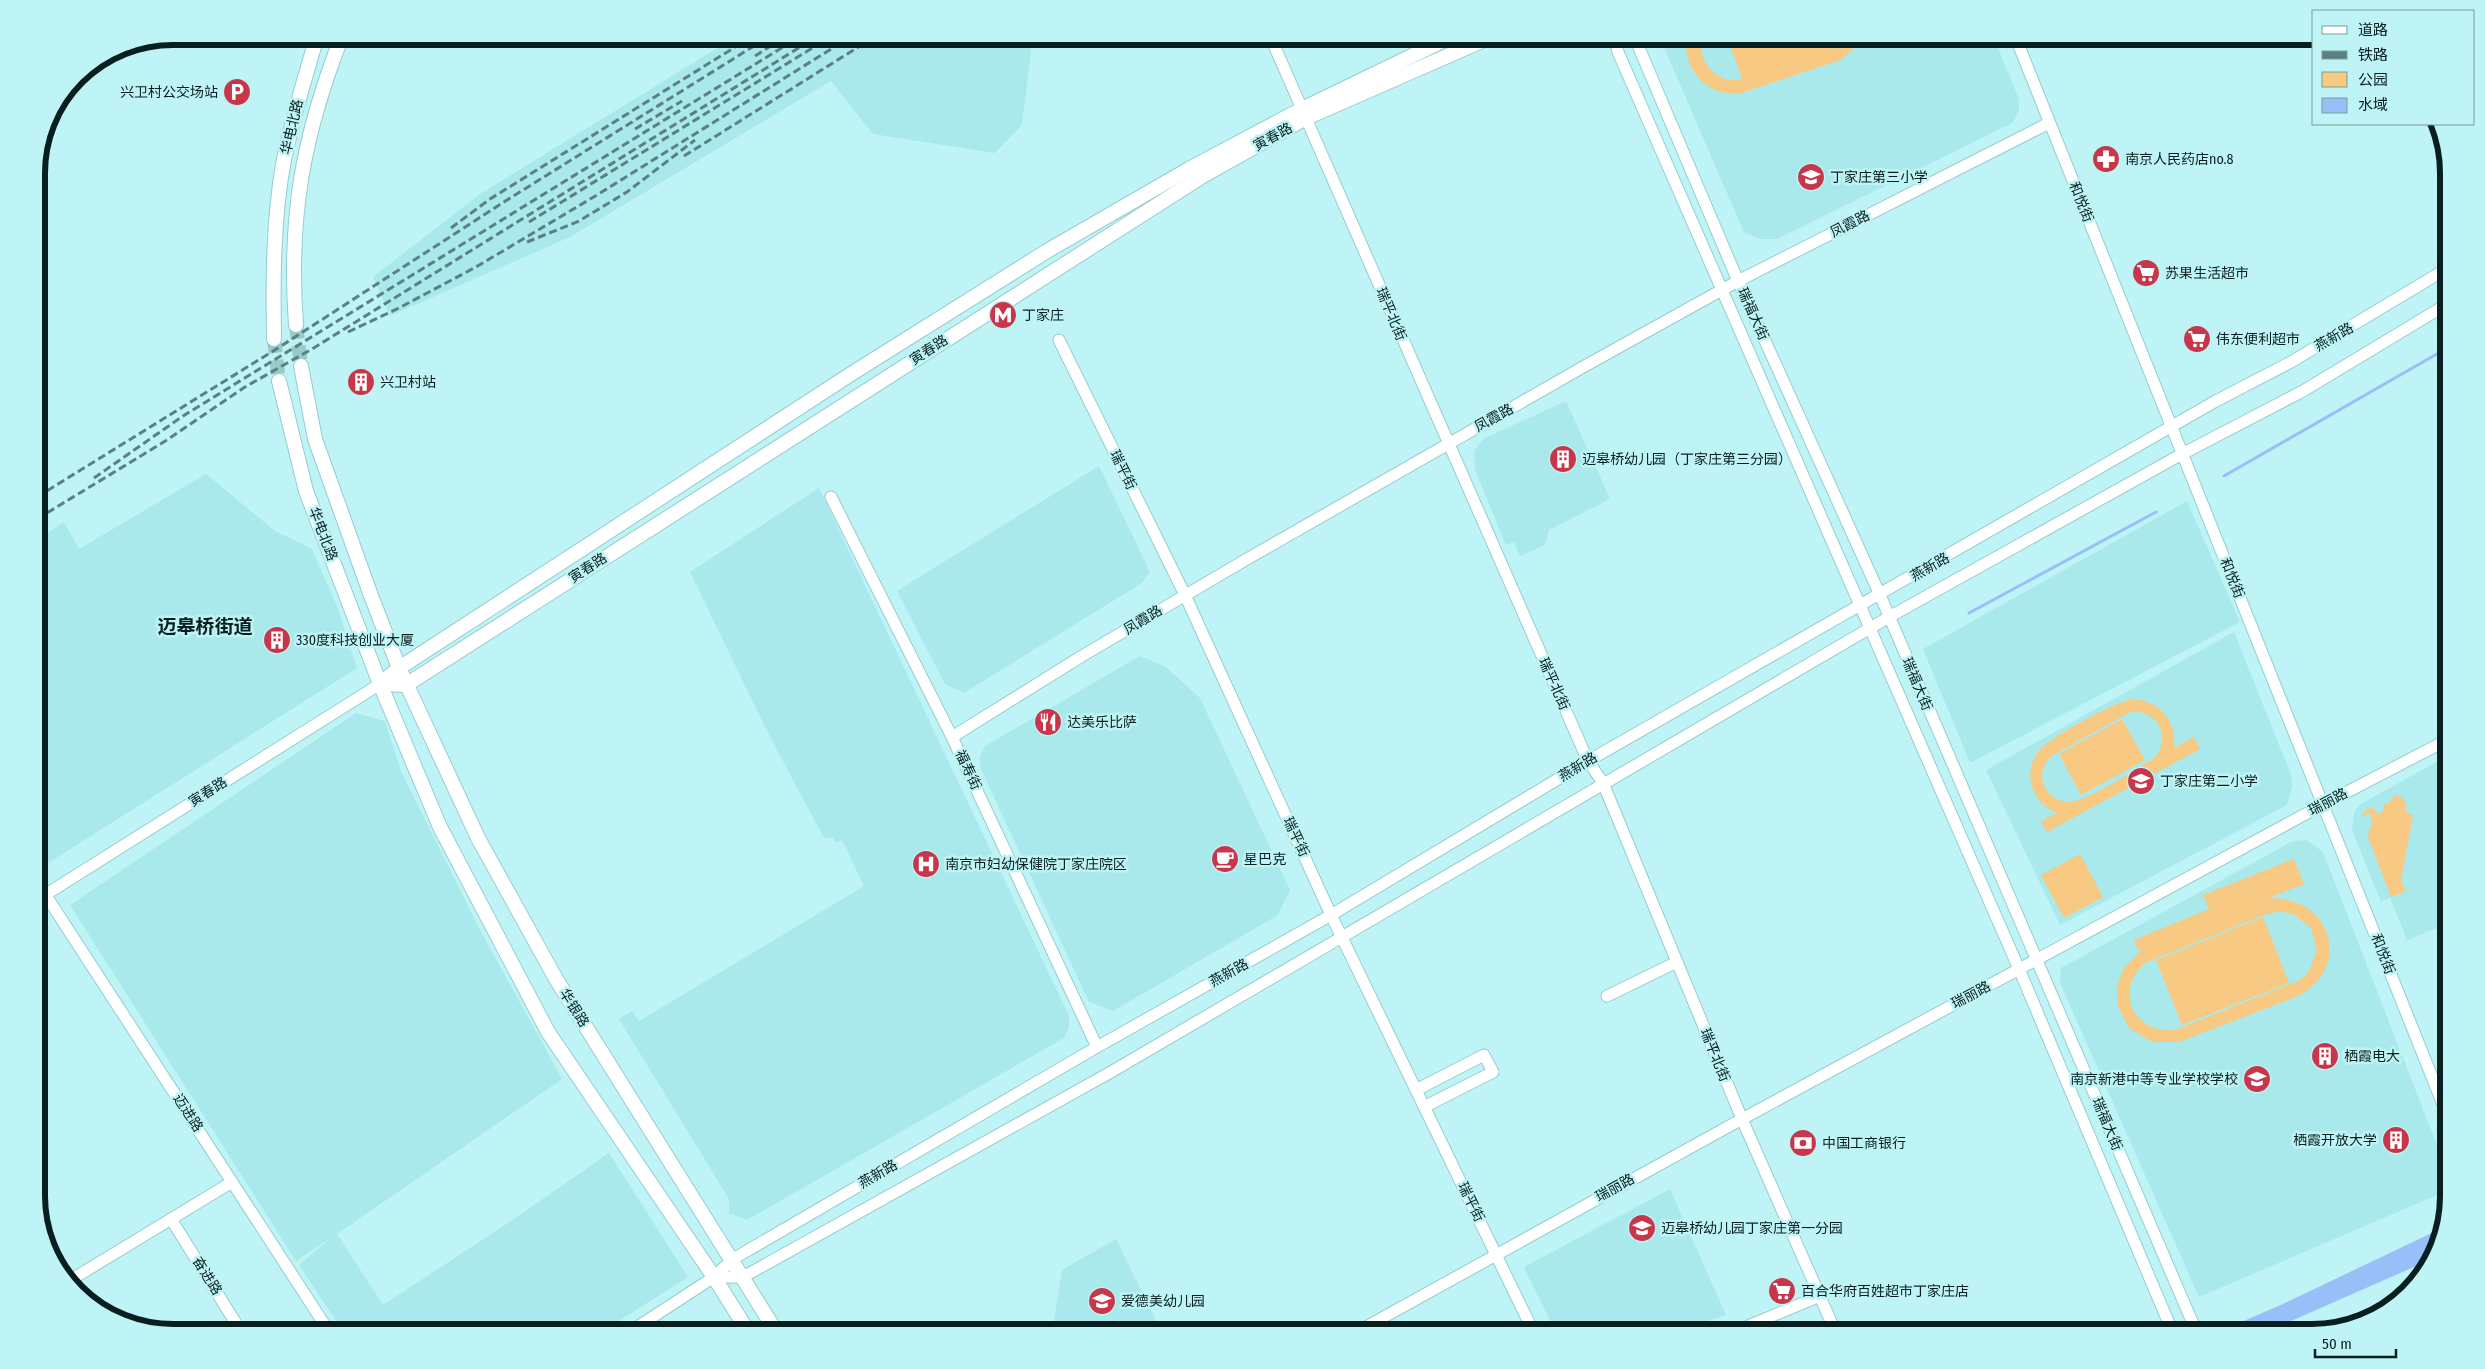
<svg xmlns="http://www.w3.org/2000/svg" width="2485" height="1369" font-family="'Fira Sans Condensed','Noto Sans SC',sans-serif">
<rect width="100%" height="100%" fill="#bef4f5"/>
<g fill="#a9e9eb">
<polygon points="737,36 1033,36 1022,125 995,153 873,134 831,81 570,237 390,316 373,277 480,194"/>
<polygon points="1659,36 1993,36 2019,99 2019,111 2012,123 1777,239 1760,239 1744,232"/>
<polygon points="1566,401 1610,499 1549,530 1545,545 1520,556 1514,542 1506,545 1475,470 1474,451 1483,439"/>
<polygon points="1099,466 1150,572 1142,583 964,693 945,684 897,591"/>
<polygon points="206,474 275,531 312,549 338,609 357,668 37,870 37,540 64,522 79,549"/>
<polygon points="819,488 1069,1016 1069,1027 1064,1038 747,1220 729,1213 729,1199 619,1019 632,1011 639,1021 864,886 842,840 836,843 833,838 824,838 766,729 690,572"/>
<polygon points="2187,501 2240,622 1970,763 1923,649"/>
<polygon points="2234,632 2291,775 2292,787 2287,805 2060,925 1986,770"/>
<polygon points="1140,656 1166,667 1200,698 1290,890 1278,915 1113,1011 1089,1002 980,767 980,756 985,746"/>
<polygon points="356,713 385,721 401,771 479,928 562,1079 337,1234 383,1305 514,1219 609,1153 688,1277 600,1333 344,1333 299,1265 332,1237 296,1261 70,905"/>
<polygon points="2449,755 2449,923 2407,940 2390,898 2381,902 2352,830 2354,813 2359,805"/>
<polygon points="2307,840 2323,852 2449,1176 2449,1190 2199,1297 2060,983 2061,968 2293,841"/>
<polygon points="1670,1189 1726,1315 1673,1333 1556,1333 1524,1267"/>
<polygon points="1116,1239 1162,1333 1052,1333 1062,1270"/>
</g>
<g fill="#f7c982" fill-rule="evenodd">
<path d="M 1686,36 L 1701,36 C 1697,61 1716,85 1742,79 L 1727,36 L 1832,36 L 1835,46 L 1847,36 L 1863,36 L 1854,49 L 1840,60 L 1738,94 C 1704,94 1683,69 1686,36 Z"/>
<path d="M 2133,699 C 2160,701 2177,721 2174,748 L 2194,737 L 2200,749 L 2047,832 L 2041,821 L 2057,813 C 2046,809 2037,800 2033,789 C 2028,777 2030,763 2037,753 C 2046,739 2116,701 2133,699 ZM 2130,712 C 2157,709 2171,735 2156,756 C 2143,767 2085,801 2071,802 C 2060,803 2048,796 2044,785 C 2040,775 2043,765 2050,757 Z"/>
<polygon points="2122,719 2145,760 2081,795 2059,754"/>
<polygon points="2395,795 2403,798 2405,803 2407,803 2405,809 2408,814 2413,815 2401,880 2406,891 2391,897 2368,837 2369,829 2373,823 2371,822 2371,814 2362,816 2365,811 2372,807 2378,814 2382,813 2384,804 2388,804"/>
<polygon points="2080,854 2103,897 2064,918 2041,875"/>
<path d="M 2294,859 L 2304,884 L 2268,898 C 2333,896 2353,969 2296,997 L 2179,1042 L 2152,1042 L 2129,1028 L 2117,1004 L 2117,986 L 2123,969 L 2142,949 L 2138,950 L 2134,940 L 2209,909 L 2203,895 ZM 2278,911 L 2293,914 L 2311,928 L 2317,950 L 2309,971 L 2298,981 L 2175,1030 C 2132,1035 2113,987 2147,962 L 2264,915 Z"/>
<polygon points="2263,917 2289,983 2182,1025 2156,960"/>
</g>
<polygon fill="#99bff8" points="2440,1229 2432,1259 2264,1333 2216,1333 2283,1304"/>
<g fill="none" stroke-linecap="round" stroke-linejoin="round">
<g stroke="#99bff8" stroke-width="3">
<polyline points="2224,476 2449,347"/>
<polyline points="1969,613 2156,512"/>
</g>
<g stroke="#9ac9ca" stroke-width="14" stroke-dasharray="14 7" stroke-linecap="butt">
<polyline points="296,325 301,366"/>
<polyline points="274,339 279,381"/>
</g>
<g stroke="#97cccd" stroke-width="13">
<g id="minor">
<polyline points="1270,36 1588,761 1603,783 1742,1119 1836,1333"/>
<polyline points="1614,36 1618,52 2019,969 2173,1333"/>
<polyline points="1634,36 1738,281 1880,595 2197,1333"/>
<path d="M 2015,36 C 2160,398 2307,758 2449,1120"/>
<polyline points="1059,340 1185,595 1331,915 1534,1333"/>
<polyline points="831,497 952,737 1097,1047"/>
<polyline points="952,737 1082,656 1247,559 1583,367 1738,281 2049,123"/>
<polyline points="45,894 330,1333"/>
<polyline points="37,900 380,684"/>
<polyline points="1607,996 1677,962"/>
<polyline points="1416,1090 1484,1055 1493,1072 1424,1107"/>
<polyline points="171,1219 242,1333"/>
<polyline points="714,1277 743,1277 1111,1072 1889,617 2182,454 2303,391 2449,303"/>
<polyline points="69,1281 232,1182"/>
<polyline points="1748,1326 1820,1296"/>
<polyline points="628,1333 714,1277 733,1259 1097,1047 1331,915 1588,761 2214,402 2291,362 2448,268"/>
<polyline points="1355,1333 1742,1119 2324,804 2449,739"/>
</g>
</g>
<g stroke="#97cccd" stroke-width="16">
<g id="major">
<path d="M 296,325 C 288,218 303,135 342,36"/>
<path d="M 274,339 C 273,281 273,222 283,165 C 291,121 305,79 317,36"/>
<polyline points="301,366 315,439 370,593 399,668 478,838 556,979 777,1333"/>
<polyline points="279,381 306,491 380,684 440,827 548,1032 714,1277 749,1333"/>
<polyline points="380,684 406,685 1201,177 1306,118 1493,36"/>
<polyline points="380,684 399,668 851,374 1047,251 1189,169 1302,109 1453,36"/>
</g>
</g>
<use href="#minor" stroke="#fff" stroke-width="11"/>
<use href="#major" stroke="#fff" stroke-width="14"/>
<g stroke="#5c8081" stroke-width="3" stroke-dasharray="8 4" stroke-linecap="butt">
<polyline points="755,56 786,36"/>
<polyline points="635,129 682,101"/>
<polyline points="684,156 876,36"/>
<polyline points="529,222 832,36"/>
<polyline points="451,228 490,199 753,36"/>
<polyline points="527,242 579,221 627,192 695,140"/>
<polyline points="348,332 399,308 476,267 597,195 852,36"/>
<polyline points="94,478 183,416 801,36"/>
<polyline points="37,497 278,348 507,200 770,36"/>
<polyline points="37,519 167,440 245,387 312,349 818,36"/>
</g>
</g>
<defs>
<g id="parking-disc" transform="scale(1.4375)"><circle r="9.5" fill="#c7364a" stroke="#bef4f5"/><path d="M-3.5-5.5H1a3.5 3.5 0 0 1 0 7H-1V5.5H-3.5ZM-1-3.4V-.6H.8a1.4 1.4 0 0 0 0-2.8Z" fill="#fff"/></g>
<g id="pharmacy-disc" transform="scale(1.4375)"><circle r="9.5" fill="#c7364a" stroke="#bef4f5"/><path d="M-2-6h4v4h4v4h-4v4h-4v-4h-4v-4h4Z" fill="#fff"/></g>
<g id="school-disc" transform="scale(1.4375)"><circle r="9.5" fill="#c7364a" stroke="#bef4f5"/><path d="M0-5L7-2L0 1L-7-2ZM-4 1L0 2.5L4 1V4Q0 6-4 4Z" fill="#fff"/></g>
<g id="supermarket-disc" transform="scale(1.4375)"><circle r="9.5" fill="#c7364a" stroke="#bef4f5"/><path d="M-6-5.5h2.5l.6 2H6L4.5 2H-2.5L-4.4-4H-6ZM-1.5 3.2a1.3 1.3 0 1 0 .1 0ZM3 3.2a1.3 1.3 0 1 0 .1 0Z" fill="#fff"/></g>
<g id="metro-disc" transform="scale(1.4375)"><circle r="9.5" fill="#c7364a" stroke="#bef4f5"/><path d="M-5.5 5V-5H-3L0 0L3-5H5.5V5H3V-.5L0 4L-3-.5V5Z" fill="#fff"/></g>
<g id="building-disc" transform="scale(1.4375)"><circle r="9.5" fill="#c7364a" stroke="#bef4f5"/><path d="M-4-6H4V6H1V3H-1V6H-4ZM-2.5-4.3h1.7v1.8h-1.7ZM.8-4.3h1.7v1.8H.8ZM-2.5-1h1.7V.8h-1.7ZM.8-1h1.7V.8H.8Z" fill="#fff"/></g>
<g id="restaurant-disc" transform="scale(1.4375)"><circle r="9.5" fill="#c7364a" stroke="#bef4f5"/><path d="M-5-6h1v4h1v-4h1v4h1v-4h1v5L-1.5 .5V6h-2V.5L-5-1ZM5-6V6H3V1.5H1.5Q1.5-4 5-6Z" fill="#fff"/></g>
<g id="cafe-disc" transform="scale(1.4375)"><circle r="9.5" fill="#c7364a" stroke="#bef4f5"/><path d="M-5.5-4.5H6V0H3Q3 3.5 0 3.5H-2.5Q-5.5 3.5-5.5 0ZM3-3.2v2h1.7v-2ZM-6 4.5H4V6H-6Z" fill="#fff"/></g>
<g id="hospital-disc" transform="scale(1.4375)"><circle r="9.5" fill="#c7364a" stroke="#bef4f5"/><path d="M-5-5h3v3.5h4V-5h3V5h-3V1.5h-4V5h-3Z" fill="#fff"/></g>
<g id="bank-disc" transform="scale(1.4375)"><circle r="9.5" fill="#c7364a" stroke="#bef4f5"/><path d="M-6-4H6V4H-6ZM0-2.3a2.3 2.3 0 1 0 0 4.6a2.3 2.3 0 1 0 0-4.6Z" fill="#fff"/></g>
</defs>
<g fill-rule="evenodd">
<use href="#parking-disc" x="237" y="92"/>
<use href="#pharmacy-disc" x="2106" y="159"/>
<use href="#school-disc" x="1811" y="177"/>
<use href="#supermarket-disc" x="2146" y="273"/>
<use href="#metro-disc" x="1003" y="315"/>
<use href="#supermarket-disc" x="2197" y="339"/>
<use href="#building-disc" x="361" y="382"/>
<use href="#building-disc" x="1563" y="459"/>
<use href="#building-disc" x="277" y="640"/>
<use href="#restaurant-disc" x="1048" y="722"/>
<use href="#school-disc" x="2141" y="781"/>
<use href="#cafe-disc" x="1225" y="859"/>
<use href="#hospital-disc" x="926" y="864"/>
<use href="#building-disc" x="2325" y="1056"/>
<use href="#school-disc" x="2257" y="1079"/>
<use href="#building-disc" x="2396" y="1140"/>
<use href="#bank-disc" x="1803" y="1143"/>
<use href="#school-disc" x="1642" y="1228"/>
<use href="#supermarket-disc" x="1782" y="1291"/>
<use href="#school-disc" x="1102" y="1301"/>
</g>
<g text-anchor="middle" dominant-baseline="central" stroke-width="5" stroke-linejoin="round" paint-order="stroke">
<g font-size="14" fill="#091e1f" stroke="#bef4f5" text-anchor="start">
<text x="218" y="92" text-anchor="end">兴卫村公交场站</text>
<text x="2125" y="159">南京人民药店no.8</text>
<text x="1830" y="177">丁家庄第三小学</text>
<text x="2165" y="273">苏果生活超市</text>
<text x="1022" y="315">丁家庄</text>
<text x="2216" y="339">伟东便利超市</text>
<text x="380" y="382">兴卫村站</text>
<text x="1582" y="459">迈皋桥幼儿园（丁家庄第三分园）</text>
<text x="296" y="640">330度科技创业大厦</text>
<text x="1067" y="722">达美乐比萨</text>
<text x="2160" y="781">丁家庄第二小学</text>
<text x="1244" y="859">星巴克</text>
<text x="945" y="864">南京市妇幼保健院丁家庄院区</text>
<text x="2344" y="1056">栖霞电大</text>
<text x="2238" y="1079" text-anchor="end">南京新港中等专业学校学校</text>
<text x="2377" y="1140" text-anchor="end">栖霞开放大学</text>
<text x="1822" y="1143">中国工商银行</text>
<text x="1661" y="1228">迈皋桥幼儿园丁家庄第一分园</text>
<text x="1801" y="1291">百合华府百姓超市丁家庄店</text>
<text x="1121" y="1301">爱德美幼儿园</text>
</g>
<g font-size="14" fill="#091e1f" stroke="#bef4f5">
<text transform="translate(292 127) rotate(-77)">华电北路</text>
<text transform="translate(1273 137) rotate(-29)">寅春路</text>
<text transform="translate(2081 202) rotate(68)">和悦街</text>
<text transform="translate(1850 224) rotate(-27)">凤霞路</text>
<text transform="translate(1391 314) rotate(67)">瑞平北街</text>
<text transform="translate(1753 314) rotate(66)">瑞福大街</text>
<text transform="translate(2334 337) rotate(-30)">燕新路</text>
<text transform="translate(929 350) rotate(-33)">寅春路</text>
<text transform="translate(1494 418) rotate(-29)">凤霞路</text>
<text transform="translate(1123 470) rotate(64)">瑞平街</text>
<text transform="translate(323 534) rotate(69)">华电北路</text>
<text transform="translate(1930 567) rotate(-30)">燕新路</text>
<text transform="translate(588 568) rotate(-33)">寅春路</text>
<text transform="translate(2232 578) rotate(68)">和悦街</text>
<text transform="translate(1143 620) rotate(-31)">凤霞路</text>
<text transform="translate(1554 684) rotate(66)">瑞平北街</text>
<text transform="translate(1917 684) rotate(67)">瑞福大街</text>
<text transform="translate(1578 767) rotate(-31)">燕新路</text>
<text transform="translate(968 770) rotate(65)">福寿街</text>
<text transform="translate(208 792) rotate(-32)">寅春路</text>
<text transform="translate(2328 802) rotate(-28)">瑞丽路</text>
<text transform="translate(1296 837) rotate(65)">瑞平街</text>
<text transform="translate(2383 954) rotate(69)">和悦街</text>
<text transform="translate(1229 973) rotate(-29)">燕新路</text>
<text transform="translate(1971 995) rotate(-28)">瑞丽路</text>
<text transform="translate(574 1008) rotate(58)">华银路</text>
<text transform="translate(1715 1055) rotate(68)">瑞平北街</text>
<text transform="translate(188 1113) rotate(57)">迈进路</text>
<text transform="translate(2107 1124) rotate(67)">瑞福大街</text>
<text transform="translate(878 1174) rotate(-30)">燕新路</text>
<text transform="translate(1615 1188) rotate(-29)">瑞丽路</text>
<text transform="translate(1471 1202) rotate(64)">瑞平街</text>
<text transform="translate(207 1276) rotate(58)">奋进路</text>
</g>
<g font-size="19" font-weight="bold" fill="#091e1f" stroke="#bef4f5">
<text x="205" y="626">迈皋桥街道</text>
</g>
</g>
<path d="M0 0H2485V1369H0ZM173 45H2312A128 128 0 0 1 2440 173V1196A128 128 0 0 1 2312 1324H173A128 128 0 0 1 45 1196V173A128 128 0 0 1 173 45Z" fill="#bef4f5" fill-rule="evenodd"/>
<path fill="none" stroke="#091e1f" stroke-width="6" d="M173 45H2312A128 128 0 0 1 2440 173V1196A128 128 0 0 1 2312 1324H173A128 128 0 0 1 45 1196V173A128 128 0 0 1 173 45Z"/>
<rect x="2312" y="10" width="162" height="115" fill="#bef4f5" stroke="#769e9f"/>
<rect x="2322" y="26" width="25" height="8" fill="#ffffff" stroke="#769e9f"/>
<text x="2358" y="35" font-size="15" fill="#091e1f">道路</text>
<rect x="2322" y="51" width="25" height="8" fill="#5c8081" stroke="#769e9f"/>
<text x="2358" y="60" font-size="15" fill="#091e1f">铁路</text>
<rect x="2322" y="72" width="25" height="15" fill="#f7c982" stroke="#769e9f"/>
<text x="2358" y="85" font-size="15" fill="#091e1f">公园</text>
<rect x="2322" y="98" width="25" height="15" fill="#99bff8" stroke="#769e9f"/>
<text x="2358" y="110" font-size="15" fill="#091e1f">水域</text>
<path d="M2315 1349v8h81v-8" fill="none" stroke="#091e1f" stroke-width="2.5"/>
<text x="2322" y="1349" font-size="15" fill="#091e1f" stroke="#bef4f5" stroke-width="4" paint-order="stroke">50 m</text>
</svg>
